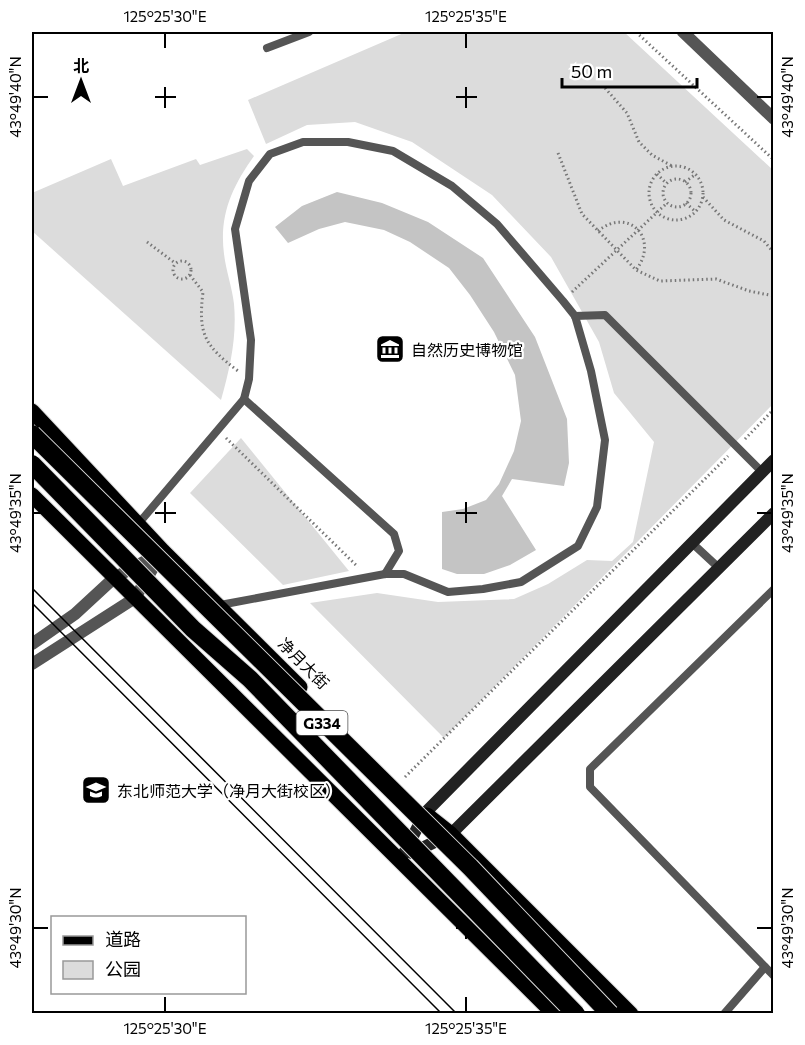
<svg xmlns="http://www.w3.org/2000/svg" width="805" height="1045" font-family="Commissioner,'Noto Sans SC',sans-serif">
<rect width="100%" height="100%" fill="#fff"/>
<g fill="#dcdcdc">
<polygon points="406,32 624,32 773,170 773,404 444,738 310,603 377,593 438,602 514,599 548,584 587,560 612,561 633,542 654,442 614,393 599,342 551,257 492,195 412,142 355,122 307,125 266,144 248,100"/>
<path d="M 247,149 L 254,156 C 232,187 219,215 224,254 C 226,271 232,287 234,304 C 237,338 230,368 221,400 L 32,231 L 32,193 L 111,159 L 123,186 L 196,159 L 200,165 Z"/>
<polygon points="241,438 349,571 283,585 190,493"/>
</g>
<polygon fill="#c4c4c4" points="337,192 382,203 428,222 483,258 535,337 567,419 569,463 564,486 512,479 502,496 536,550 510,565 484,574 457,574 442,569 442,512 463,509 486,500 499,484 514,451 521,421 515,375 494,332 470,295 449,268 410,242 384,230 345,222 319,229 288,243 275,227 302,206"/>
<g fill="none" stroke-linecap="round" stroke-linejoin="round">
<g stroke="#dbdbdb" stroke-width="17">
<g id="primary">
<polyline points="32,411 163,551 300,687"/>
<polyline points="32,495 554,1014"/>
<polyline points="427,815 451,834 631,1014"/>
</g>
</g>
<g stroke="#777" stroke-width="3" stroke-dasharray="1.5 3" stroke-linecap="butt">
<polyline points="636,32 774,160"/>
<polyline points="605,88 627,113 639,142 652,155 672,166"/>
<polyline points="558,153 582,214 636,270 660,281 716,279 749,291 774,296"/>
<circle cx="676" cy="193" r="27"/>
<polyline points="657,174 666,183"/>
<circle cx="677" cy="193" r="14"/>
<polyline points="685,182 696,174"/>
<polyline points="703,197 724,220 764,241 774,253"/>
<polyline points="686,203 696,212"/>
<path d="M 598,231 C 629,206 660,239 636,270"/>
<polyline points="147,242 175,263"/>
<circle cx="182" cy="270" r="9"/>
<path d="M 190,275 L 203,292 C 198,334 204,345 238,371"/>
<polyline points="572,292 667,203"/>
<polyline points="226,438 358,567"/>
<polyline points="745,439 774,409"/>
<polyline points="405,777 728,456"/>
</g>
<g stroke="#555" stroke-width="8">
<polyline points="267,48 309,32"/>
<polyline points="575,316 605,315 762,472"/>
<polyline points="244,399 394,534 399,551 385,574"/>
<polyline points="139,523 244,399 249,379 251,340 235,229 249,181 270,154 303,142 348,142 393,151 452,186 497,224 563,301 575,316 591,371 605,440 597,507 578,546 521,582 483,589 448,592 404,574 385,574 220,605"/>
<polyline points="692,543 719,568"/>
<polyline points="774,589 590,769 590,787 774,976"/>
<polyline points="724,1014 765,967"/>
</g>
<g stroke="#555" stroke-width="12">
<polyline points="683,32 774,119"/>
<polyline points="32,644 75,614 114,578 160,553"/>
<polyline points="32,664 135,598 162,553"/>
</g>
<g stroke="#222" stroke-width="12">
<polyline points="412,853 451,834 774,513"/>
<polyline points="401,859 425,813 774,460"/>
</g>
<use href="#primary" stroke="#000" stroke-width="15"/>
<g stroke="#000" stroke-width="1.5">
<polyline points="32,588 457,1014"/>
<polyline points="32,603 442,1014"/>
</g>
<g stroke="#dbdbdb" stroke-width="20" stroke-linecap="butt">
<g id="highway-bridge">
<polyline points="32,434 470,867 610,1014"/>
<polyline points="32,464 193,629 250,679 576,1014"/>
</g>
</g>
<use href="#highway-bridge" stroke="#000" stroke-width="18"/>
</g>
<path fill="none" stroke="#000" stroke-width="2" d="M 165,33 L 165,48M 466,33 L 466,48M 165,87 L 165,108M 466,87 L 466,108M 33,97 L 48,97M 155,97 L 176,97M 456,97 L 477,97M 757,97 L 772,97M 165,502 L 165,523M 466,502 L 466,523M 33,513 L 48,513M 155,513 L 176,513M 456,513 L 477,513M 757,513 L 772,513M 466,918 L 466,939M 33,928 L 48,928M 456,928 L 477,928M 757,928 L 772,928M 165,997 L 165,1012M 466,997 L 466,1012"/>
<defs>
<g id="museum-square" transform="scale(1.5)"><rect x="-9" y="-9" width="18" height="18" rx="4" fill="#000" stroke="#fff"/><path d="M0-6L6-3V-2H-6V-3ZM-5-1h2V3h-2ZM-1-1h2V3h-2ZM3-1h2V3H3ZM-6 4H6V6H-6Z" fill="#fff"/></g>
<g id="university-square" transform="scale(1.5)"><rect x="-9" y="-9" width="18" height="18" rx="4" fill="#000" stroke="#fff"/><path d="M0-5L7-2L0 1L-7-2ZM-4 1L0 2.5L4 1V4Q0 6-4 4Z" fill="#fff"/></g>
</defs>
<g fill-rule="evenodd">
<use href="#museum-square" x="390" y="349"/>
<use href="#university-square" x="96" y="790"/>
</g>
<g text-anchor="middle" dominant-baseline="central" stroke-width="4.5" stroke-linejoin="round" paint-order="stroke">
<rect fill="#fff" stroke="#4c4c4c" stroke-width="1.5" x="296.5" y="711" width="51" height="24" rx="4.5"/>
<g font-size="15" font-weight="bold" fill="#000">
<text x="322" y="723">G334</text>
</g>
<g font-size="16" fill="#000" stroke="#fff" text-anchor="start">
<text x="411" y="349">自然历史博物馆</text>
<text x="117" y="790">东北师范大学（净月大街校区）</text>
</g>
<g font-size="16" fill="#000" stroke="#fff">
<text transform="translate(304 663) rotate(45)">净月大街</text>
</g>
</g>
<rect width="805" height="1045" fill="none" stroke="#ffffff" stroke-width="66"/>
<rect x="51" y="916" width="195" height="78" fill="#ffffff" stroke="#999999" stroke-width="1.5"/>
<rect x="63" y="936" width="30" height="9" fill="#000000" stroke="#999999" stroke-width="1.5"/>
<text x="105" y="946" font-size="18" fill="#000000">道路</text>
<rect x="63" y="961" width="30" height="18" fill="#dcdcdc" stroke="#999999" stroke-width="1.5"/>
<text x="105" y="976" font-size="18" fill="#000000">公园</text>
<g transform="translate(81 81)" stroke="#ffffff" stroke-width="4.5" paint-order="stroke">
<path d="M0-4.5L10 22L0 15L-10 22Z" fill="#000000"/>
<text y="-9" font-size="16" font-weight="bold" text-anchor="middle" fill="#000000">北</text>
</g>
<path d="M562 78v9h135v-9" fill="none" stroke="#000000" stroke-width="3"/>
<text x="571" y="78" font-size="18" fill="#000000" stroke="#ffffff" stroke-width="4.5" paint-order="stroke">50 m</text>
<rect x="33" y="33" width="739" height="979" fill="none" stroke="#000" stroke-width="2"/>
<g font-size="15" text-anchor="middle" fill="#000">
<text x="165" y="22">125°25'30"E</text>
<text x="466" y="22">125°25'35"E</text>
<text transform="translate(16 97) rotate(-90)" y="5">43°49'40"N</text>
<text transform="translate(788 97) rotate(-90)" y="5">43°49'40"N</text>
<text transform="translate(16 513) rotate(-90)" y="5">43°49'35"N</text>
<text transform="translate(788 513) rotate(-90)" y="5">43°49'35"N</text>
<text transform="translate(16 928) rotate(-90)" y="5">43°49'30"N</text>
<text transform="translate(788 928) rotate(-90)" y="5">43°49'30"N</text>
<text x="165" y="1034">125°25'30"E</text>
<text x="466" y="1034">125°25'35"E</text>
</g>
</svg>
